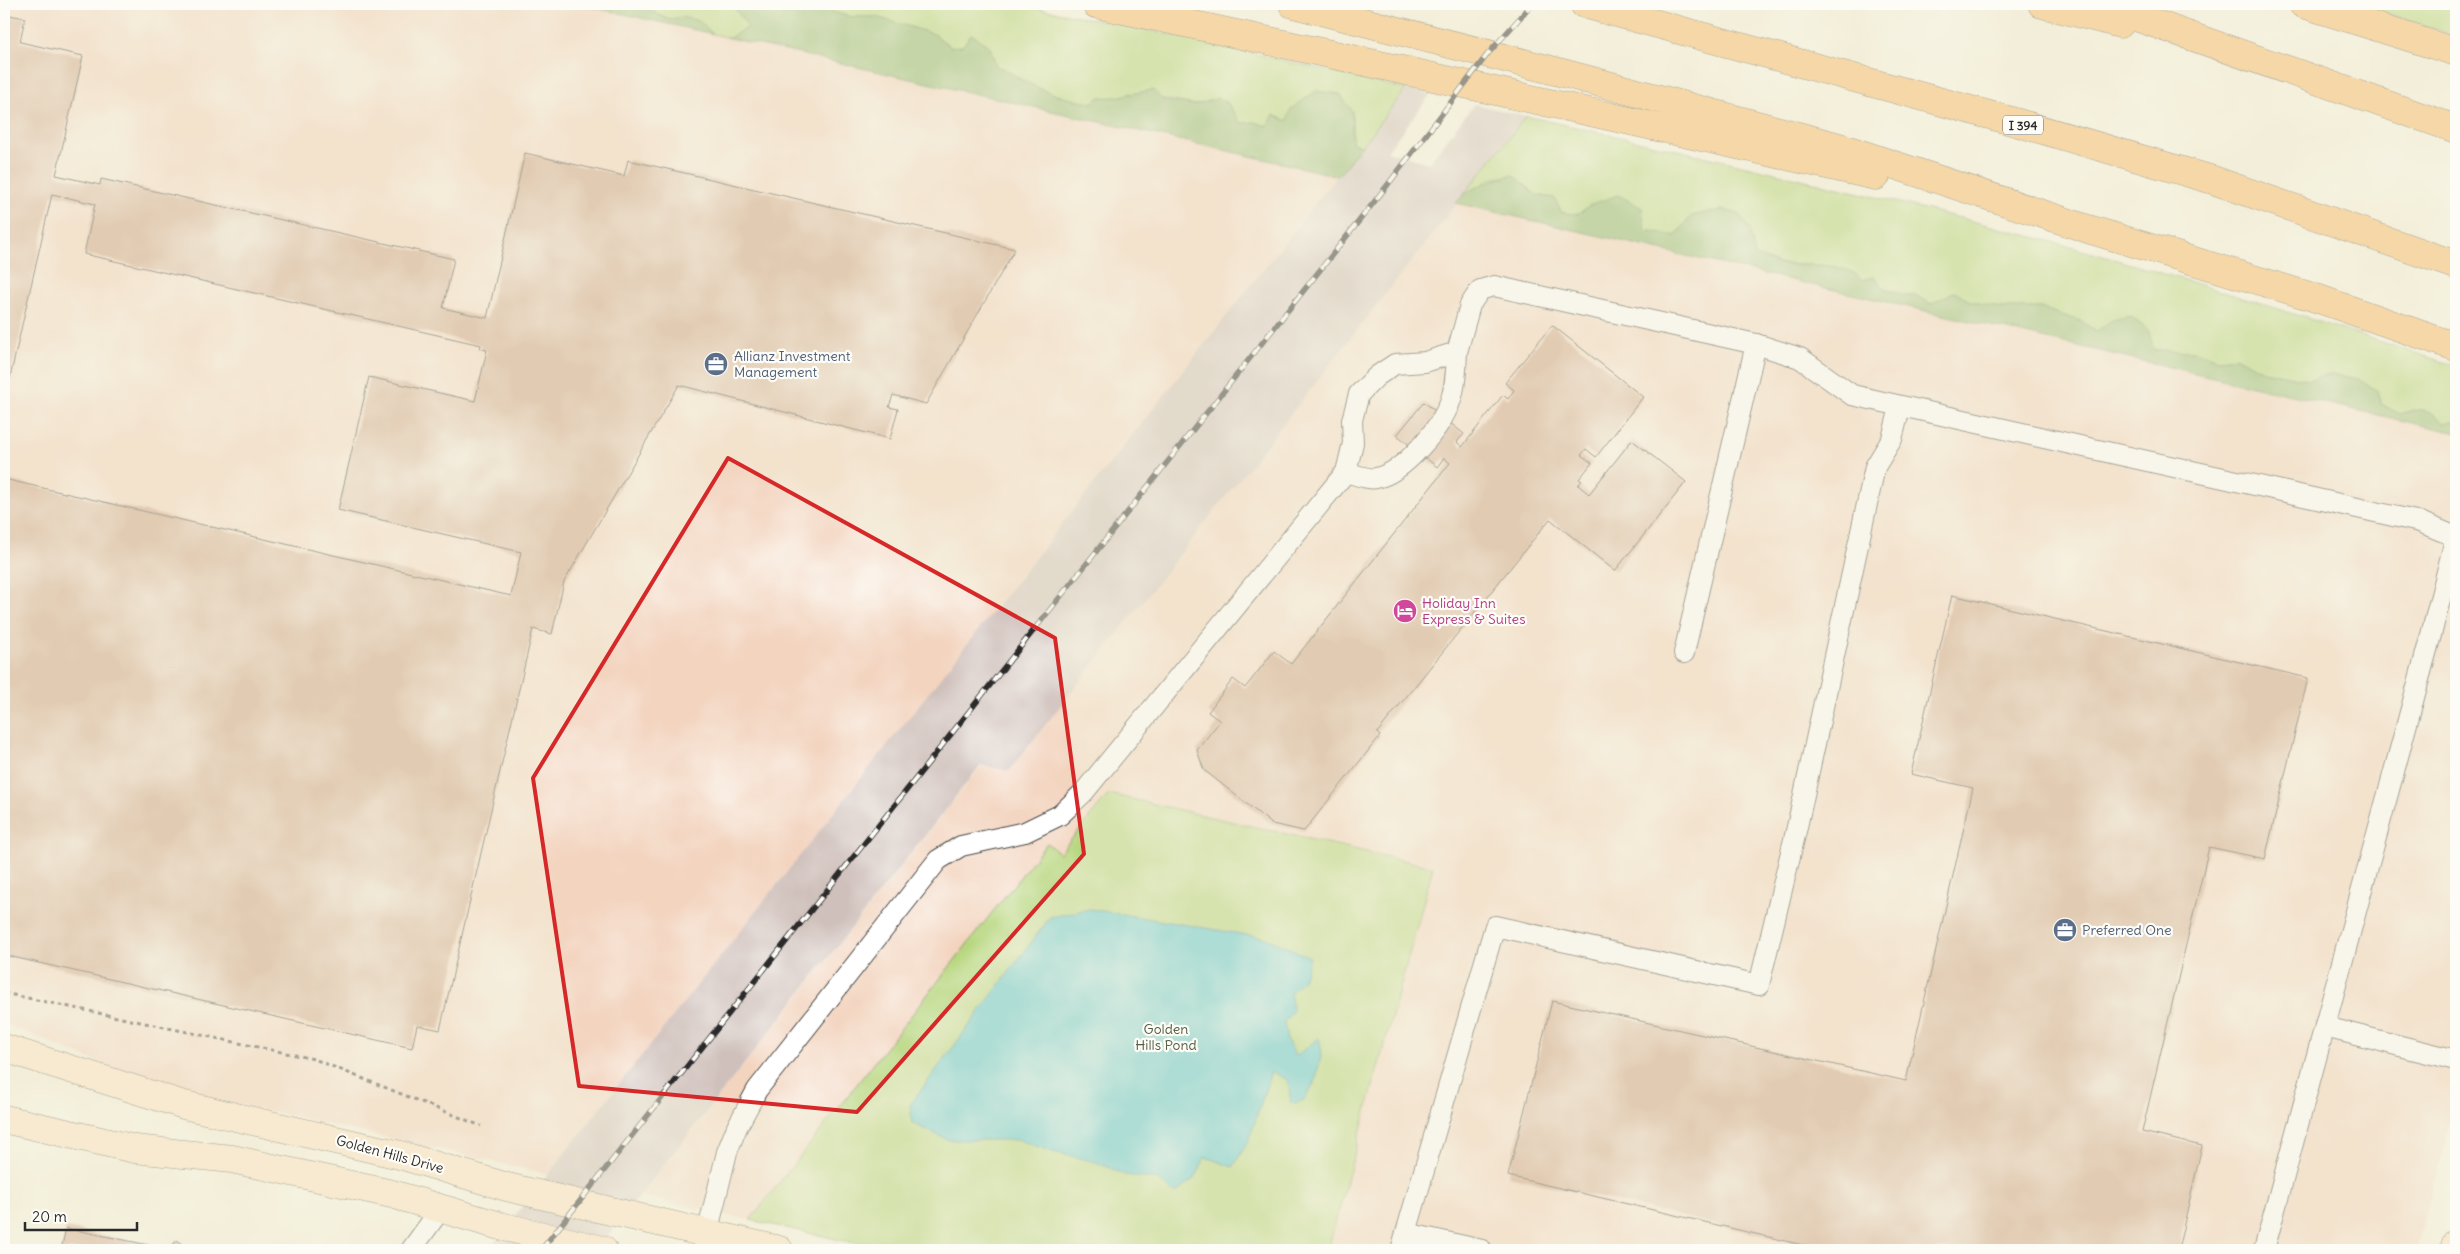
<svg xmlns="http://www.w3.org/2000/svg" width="2460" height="1254" font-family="Delius,sans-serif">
<rect width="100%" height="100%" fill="#fdfcf7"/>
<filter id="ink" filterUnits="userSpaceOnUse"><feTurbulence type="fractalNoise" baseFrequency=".02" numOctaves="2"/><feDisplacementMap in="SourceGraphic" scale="10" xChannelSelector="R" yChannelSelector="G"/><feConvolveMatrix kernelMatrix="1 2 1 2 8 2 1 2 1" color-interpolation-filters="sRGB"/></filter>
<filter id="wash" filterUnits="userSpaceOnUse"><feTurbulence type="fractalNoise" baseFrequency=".0096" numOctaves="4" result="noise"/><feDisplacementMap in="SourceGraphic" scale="20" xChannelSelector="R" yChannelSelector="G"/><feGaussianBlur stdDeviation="1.12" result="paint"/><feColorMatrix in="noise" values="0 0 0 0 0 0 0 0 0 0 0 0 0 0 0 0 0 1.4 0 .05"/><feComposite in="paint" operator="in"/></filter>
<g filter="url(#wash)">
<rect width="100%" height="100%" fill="#f3eed9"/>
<g fill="#f3d4bf">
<polygon points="4,4 578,4 1338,176 548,1174 210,1098 119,1071 4,1023"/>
<polygon points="1456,203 2456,433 2456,1102 2416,1250 1328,1250 1355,1151 1060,853 1047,843 750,1220 640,1196 982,765 1009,771"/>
</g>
<polygon fill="#cfc0bb" points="1406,89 1431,94 1387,151 1429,163 1474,104 1526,116 1009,771 981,765 597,1250 488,1250"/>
<g fill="#b6d67d" stroke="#708054">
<polygon points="613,4 746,4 735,9 749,27 729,38 713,34 698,21 681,17 669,20 643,7"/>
<path d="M 802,4 L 1017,4 L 1183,37 L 1406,89 L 1362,145 L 1352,144 L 1352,111 L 1267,126 L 1255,122 L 1241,124 L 1228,104 L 1219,98 L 1195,105 L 1130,93 L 1114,99 L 1100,97 L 1092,103 C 1067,100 1042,91 1020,79 C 1011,74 1007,68 996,67 L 990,47 L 971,34 L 963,46 L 951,47 L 934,34 L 876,17 L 852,17 Z"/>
<polygon points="2357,4 2456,4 2456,36"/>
<path d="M 1526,116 C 1701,155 1875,195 2049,241 C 2186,278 2321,323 2456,366 L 2456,422 L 2444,423 C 2430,408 2419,408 2400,414 L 2381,404 L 2376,390 L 2332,374 L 2308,380 L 2263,371 L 2238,357 L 2218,359 L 2194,351 L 2154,350 L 2112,320 L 2097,331 L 2080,321 L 2041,308 L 2000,308 L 1970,301 L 1954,292 L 1931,304 L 1917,296 L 1904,296 L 1883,287 L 1875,277 L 1862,280 L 1824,265 L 1780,264 L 1754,256 L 1750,230 L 1739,214 L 1722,210 L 1691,216 L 1676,236 L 1645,230 L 1590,205 L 1579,214 L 1562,213 L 1554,198 L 1536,195 L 1514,175 L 1491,179 L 1461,198 Z"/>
<polygon points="1109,794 1433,867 1328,1250 886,1250 750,1220 1047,843 1060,853"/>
</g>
<g fill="#90b76c" stroke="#5e714c">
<polygon points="578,4 632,5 643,7 669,20 681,17 699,21 713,34"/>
<path d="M 746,4 L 780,6 L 802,4 L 852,17 L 876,17 L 934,34 L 951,47 L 963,46 L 971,34 L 990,47 L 996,67 C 1007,68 1011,74 1020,79 C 1042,91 1067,100 1092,103 L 1100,97 C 1118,99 1135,92 1153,90 L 1164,101 L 1195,105 L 1219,98 L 1228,104 L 1241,123 L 1255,122 L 1267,126 L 1274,115 L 1287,121 L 1291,109 L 1316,91 L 1340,94 L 1352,111 L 1352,143 L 1362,145 L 1338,176 L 729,38 L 748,27 L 735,9 Z"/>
<path d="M 1514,175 L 1536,195 L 1554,198 L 1562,213 L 1579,214 L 1590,205 L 1618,195 L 1642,208 L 1645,230 L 1676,236 L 1691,216 L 1722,210 L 1739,214 L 1750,230 L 1755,256 C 1763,258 1772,263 1781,264 C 1803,267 1846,260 1862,280 L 1875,277 L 1883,287 L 1904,296 L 1917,296 L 1931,304 L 1954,292 L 1970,301 L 2000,308 L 2041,308 L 2080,321 L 2097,331 L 2112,320 L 2130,316 L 2149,331 L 2154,350 L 2195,351 L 2218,359 L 2238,357 L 2263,371 L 2308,380 L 2332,374 L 2359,379 L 2376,390 L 2381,404 L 2400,414 C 2420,408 2429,407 2444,423 L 2456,422 L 2456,433 L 1456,203 C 1470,186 1493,179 1514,175 Z"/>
</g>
<polygon fill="#5ac7d0" stroke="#42797e" points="1090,909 1266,938 1310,957 1303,980 1290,993 1293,1010 1284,1022 1287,1040 1296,1056 1319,1038 1322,1052 1315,1082 1304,1100 1291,1104 1288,1080 1271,1072 1249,1140 1233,1167 1205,1157 1196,1177 1175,1194 1159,1180 1125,1175 1096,1162 1053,1152 1019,1140 948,1140 912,1123 910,1105 1050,917"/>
<g id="blocks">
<g fill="#cd9f83">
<polygon points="4,14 25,18 20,42 83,56 56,175 100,185 101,179 454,259 443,308 487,318 525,153 624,176 628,160 1015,249 926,404 893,395 889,407 898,409 890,439 679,385 564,582 552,634 533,629 440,1030 417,1025 412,1048 4,955 4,479 511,596 521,552 338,510 369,377 475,401 487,350 480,349 481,345 84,254 95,204 52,194 4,404"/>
<polygon points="1552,325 1643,397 1596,457 1586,449 1581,455 1592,463 1579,479 1582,481 1578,485 1589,494 1632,440 1686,482 1615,571 1550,519 1377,733 1380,736 1304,831 1272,824 1204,770 1197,750 1220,721 1208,712 1233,679 1245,688 1274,651 1291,664 1450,463 1444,458 1437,467 1397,435 1424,402 1464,434 1457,442 1462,447 1503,395 1508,399 1514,390 1505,383"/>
<polygon points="1952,595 2308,678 2265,859 2209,847 2142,1132 2202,1146 2178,1250 1824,1250 1508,1176 1552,1001 1906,1081 1973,788 1911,774"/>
<polygon points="66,1228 168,1249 168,1250 61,1250"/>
<polygon points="177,1240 189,1250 169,1250"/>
</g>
</g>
</g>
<g filter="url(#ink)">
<use href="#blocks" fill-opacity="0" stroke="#494845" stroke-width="1"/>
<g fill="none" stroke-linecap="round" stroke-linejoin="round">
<g stroke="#494845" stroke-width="22">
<g id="lane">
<path d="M 1346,472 C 1354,474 1368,480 1376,478 C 1404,473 1441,427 1450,402 C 1456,386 1456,369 1457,352"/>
<polyline points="1684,653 1756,344"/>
<polyline points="2325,1027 2456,1060"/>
<polyline points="1406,1233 1482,1250"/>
<polyline points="411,1250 440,1210"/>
<polyline points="703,1250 727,1152 737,1127 757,1090 938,860 961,846 1025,832 1060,815 1084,792 1346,472 1353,443 1352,420 1359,394 1377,376 1395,364 1425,362 1457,352 1470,305 1480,290 1494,286 1756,344 1800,358 1852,395 2420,522 2456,537"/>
<polyline points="1401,1250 1495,926 1759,985 1797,827 1875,467 1892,439 1900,407"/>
<polyline points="2264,1250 2431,635 2456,536"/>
</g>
</g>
<g stroke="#494845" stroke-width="29">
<g id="secondary">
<polyline points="4,1048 184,1105 400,1155 507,1187 779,1250"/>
<polyline points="4,1119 135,1149 232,1159 392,1194 500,1226 603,1250"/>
<polyline points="2454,1250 2456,1243"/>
</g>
</g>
<g stroke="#494845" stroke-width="29">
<g id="highway">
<polyline points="1096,4 1330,54 1876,176"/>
<polyline points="1293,4 1563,73 1843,148 2088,229 2319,299 2456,347"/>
<polyline points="1584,4 2015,122 2213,180 2456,265"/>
<polyline points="2042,4 2120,24"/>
<polyline points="2099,4 2456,129"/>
<polyline points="2303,4 2456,52"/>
</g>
</g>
<polyline stroke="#494845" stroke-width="3" stroke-dasharray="4 4" stroke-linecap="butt" points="4,993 314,1059 481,1126"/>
<use href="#lane" stroke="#fff" stroke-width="20"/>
<use href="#secondary" stroke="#fde5c5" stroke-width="28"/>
<use href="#highway" stroke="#fbbd6e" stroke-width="28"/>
<g stroke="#2b2b2b" stroke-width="5.5">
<polyline id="rail" points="541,1250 1386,187 1487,55 1532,4"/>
</g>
<use href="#rail" stroke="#fdfcf7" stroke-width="4" stroke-dasharray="11" stroke-linecap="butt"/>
</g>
</g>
<path d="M0 0H2460V1254H0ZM 728,458 L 1055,638 L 1084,854 L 857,1112 L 579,1086 L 533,778 Z" fill="#f3eed9" fill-opacity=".55" fill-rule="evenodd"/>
<path fill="none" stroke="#d62828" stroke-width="4" stroke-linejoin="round" d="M 728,458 L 1055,638 L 1084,854 L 857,1112 L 579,1086 L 533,778 Z"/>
<defs>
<g id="office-disc" transform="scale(1.25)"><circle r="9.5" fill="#5c6f8a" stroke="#fdfcf7"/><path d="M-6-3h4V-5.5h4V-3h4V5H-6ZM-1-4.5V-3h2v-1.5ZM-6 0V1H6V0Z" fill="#fff"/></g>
<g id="hotel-disc" transform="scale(1.25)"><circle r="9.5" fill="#d1479c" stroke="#fdfcf7"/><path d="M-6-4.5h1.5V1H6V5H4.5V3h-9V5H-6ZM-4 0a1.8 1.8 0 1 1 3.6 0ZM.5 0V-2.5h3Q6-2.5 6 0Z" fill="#fff"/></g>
</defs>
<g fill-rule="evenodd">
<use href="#office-disc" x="716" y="364"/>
<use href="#hotel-disc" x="1405" y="611"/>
<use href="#office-disc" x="2065" y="930"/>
</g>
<g text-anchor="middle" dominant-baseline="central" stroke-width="4.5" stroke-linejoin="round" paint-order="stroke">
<rect fill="#fdfcf7" stroke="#6a6a68" stroke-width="1" x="2003" y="115.5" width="40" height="19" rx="4"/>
<g font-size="12" font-weight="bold" fill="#2b2b2b">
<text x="2023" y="125">I 394</text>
</g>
<g font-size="14" fill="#4e5e75" stroke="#fdfcf7" text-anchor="start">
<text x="734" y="356">Allianz Investment<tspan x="734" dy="16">Management</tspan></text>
<text x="2082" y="930">Preferred One</text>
</g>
<g font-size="14" fill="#b23c85" stroke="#fdfcf7" text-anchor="start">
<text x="1422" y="603">Holiday Inn<tspan x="1422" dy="16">Express &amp; Suites</tspan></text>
</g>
<g font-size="14" fill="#555e44" stroke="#fdfcf7">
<text x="1166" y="1029">Golden<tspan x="1166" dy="16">Hills Pond</tspan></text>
</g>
<g font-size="14" fill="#2b2b2b" stroke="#fdfcf7">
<text transform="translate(390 1154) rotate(15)">Golden Hills Drive</text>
</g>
</g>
<rect width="2460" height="1254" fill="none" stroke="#fdfcf7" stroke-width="20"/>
<path d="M25 1222v8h112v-8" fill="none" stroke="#2b2b2b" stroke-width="2.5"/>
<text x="32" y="1222" font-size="15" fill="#2b2b2b" stroke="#fdfcf7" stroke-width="4" paint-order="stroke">20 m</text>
</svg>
